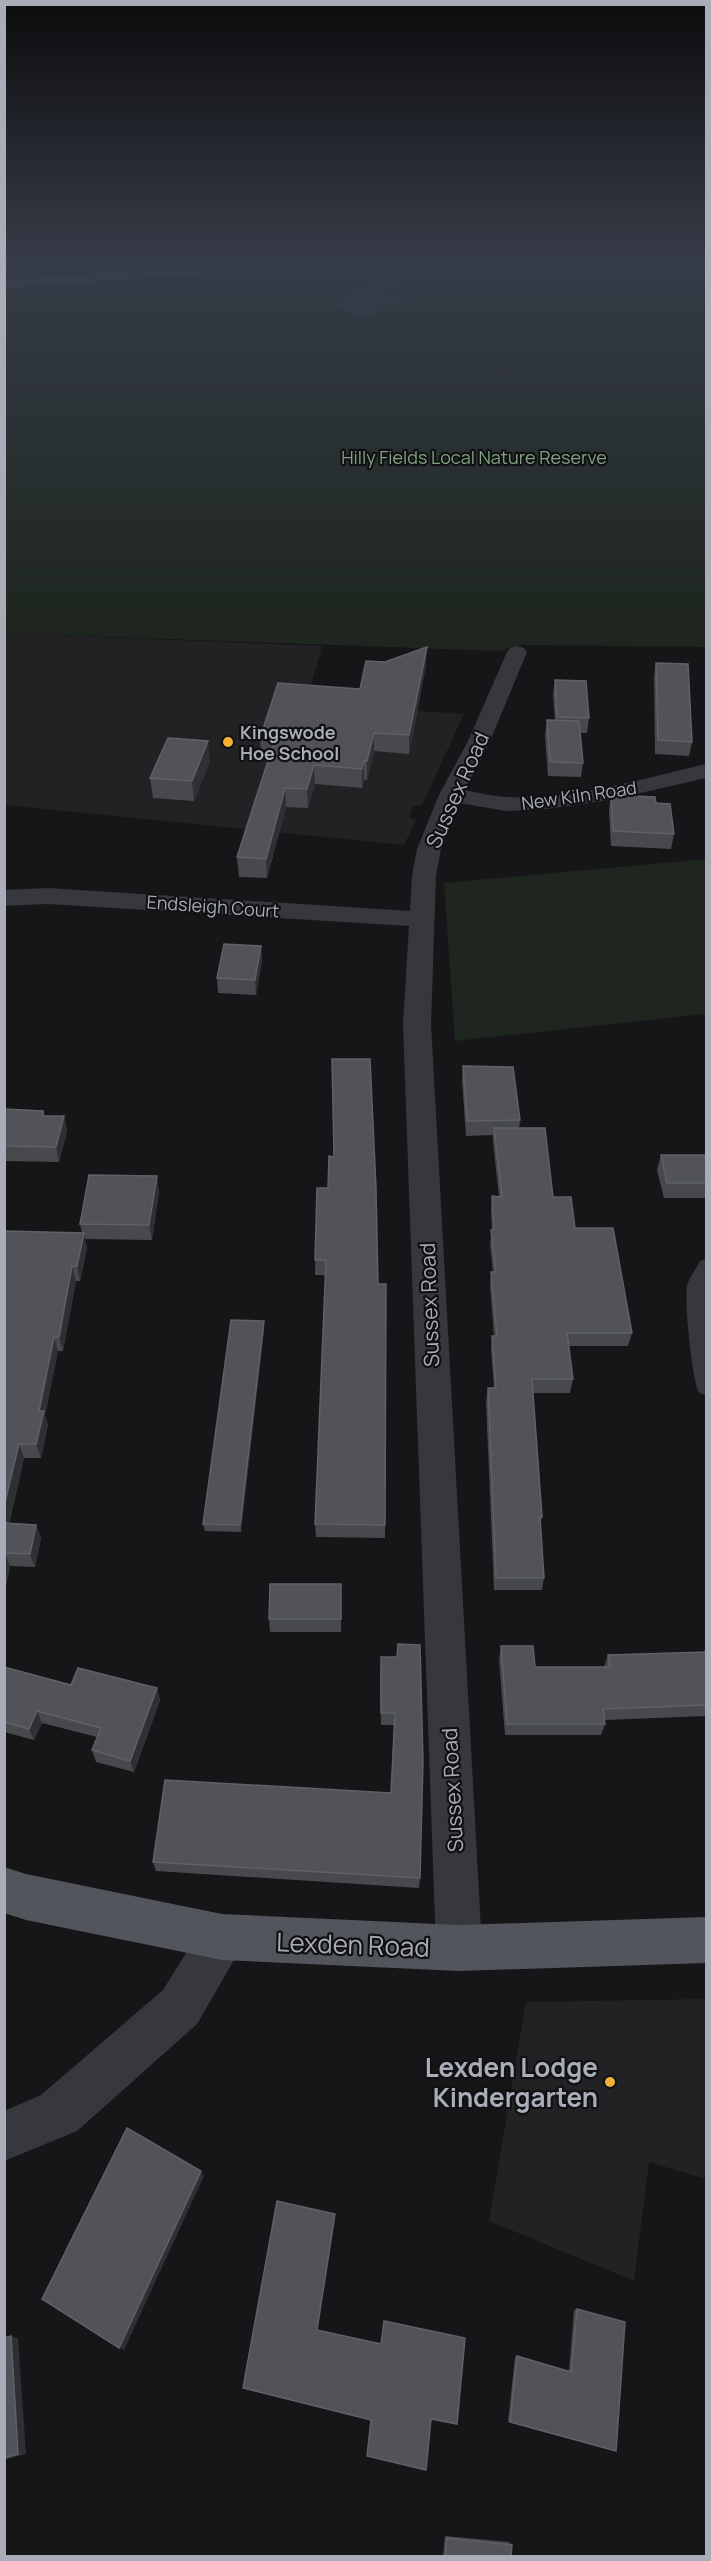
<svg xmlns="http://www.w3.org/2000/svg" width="711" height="2561" font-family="Manrope,sans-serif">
<rect width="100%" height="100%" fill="#161618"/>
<g fill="#222225">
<polygon points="5,633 322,646 307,699 372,708 464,714 422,805 413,806 409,817 416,820 404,845 5,805"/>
<polygon points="706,1999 706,2179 649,2162 634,2281 489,2221 526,2002"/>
</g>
<g fill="#1e261f">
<polygon points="4,264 197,264 5,277"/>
<polygon points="301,264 706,264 706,647 522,645 498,651 5,633 5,287"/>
<polygon points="706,859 706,1014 455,1041 444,883"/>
</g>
<polygon fill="#2c353c" points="461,264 458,274 424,274 384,288 384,295 399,296 408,302 389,303 373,316 358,316 333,304 370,283"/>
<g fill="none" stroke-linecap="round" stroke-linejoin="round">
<path fill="#37383d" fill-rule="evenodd" d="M 706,1259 L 706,1395 L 699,1393 C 692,1379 684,1301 687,1286 C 689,1278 696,1269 700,1261 Z"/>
<g fill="#37383d" fill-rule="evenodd">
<path d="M 517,646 L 524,648 L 527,652 L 490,741 L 465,790 C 478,793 492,796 506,797 C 569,801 645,778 706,764 L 706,778 L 610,800 L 547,809 L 506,811 L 459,803 L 441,849 L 436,876 L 431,1023 L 482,1948 L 475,1964 L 459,1971 L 443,1964 L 436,1948 L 403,1023 L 409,926 L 48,904 L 4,906 L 4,890 L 48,888 L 410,911 L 412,876 L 417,849 L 439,795 L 468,741 L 507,652 L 510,648 Z"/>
<polygon points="222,1914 238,1921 245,1937 238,1953 197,2024 77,2131 4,2161 4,2111 41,2095 163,1990 206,1921"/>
</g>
<g fill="#53555c" fill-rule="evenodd">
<polygon points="232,264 287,264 281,268 4,288 4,280"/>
<polygon points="4,1867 26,1874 222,1914 459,1925 706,1917 706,1963 459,1971 222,1960 26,1920 4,1913"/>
</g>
</g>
<g fill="#47494d">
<polygon points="656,663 692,742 689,756 655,754 654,676"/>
<polygon points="426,665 409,754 374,751 367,780 364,780 362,788 315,784 308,808 286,807 267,878 239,877 237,857 269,757 261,757 260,738"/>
<polygon points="555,680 589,718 587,733 580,733 583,763 581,777 548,776 545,735 547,720 555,721 553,694"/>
<polygon points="210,761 194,801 153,798 150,778"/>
<polygon points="611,795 656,803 674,834 671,849 611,846 609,810"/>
<polygon points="261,946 262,961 256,995 218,993 217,978"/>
<polygon points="463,1066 520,1120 519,1128 553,1197 575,1228 632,1333 628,1346 569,1346 573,1379 570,1393 533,1393 542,1517 540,1526 544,1578 542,1590 494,1590 486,1401 488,1388 494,1388 491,1349 492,1336 494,1336 490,1286 491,1272 493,1272 490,1244 492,1230 491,1210 492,1196 499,1196 493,1142 493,1135 466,1136 462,1081"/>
<polygon points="4,1109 43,1111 45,1116 64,1116 67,1131 59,1162 4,1161"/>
<polygon points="661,1155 706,1155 706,1198 664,1198 657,1170"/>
<polygon points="317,1188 378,1284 385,1525 385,1538 316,1537 315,1524 326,1275 315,1275"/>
<polygon points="159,1191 152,1240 85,1239 87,1248 80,1281 76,1281 63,1351 58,1351 45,1415 48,1425 41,1458 24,1458 9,1524 36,1525 41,1538 35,1567 10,1566 6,1585 4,1585 4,1231 82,1233 80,1224"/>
<polygon points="264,1321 264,1329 241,1532 205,1531 203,1524"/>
<polygon points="341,1584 341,1632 270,1632 269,1619"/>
<polygon points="501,1646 535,1667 604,1667 608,1655 704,1652 706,1646 706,1716 605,1720 605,1724 601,1735 505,1735 499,1659"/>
<polygon points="397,1657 420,1878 419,1888 156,1871 153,1862 391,1793 394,1725 381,1725 380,1669"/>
<polygon points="4,1667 71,1685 157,1688 160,1700 134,1772 96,1762 92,1750 97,1737 42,1723 34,1740 4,1732"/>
<polygon points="577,2309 616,2451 508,2422 515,2357 517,2356 569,2371 574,2310"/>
<polygon points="445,2536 509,2542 512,2545 511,2556 443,2556"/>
</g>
<g fill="#2f3033">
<polygon points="427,647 426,665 409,754 409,735"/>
<polygon points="374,733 374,751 367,780 367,761"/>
<polygon points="208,741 210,761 194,801 192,781"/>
<polygon points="364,761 364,780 362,788 362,769"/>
<polygon points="314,765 315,784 308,808 307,789"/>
<polygon points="285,788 286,807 267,878 266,859"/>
<polygon points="261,946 262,961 256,995 255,980"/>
<polygon points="64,1116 67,1131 59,1162 56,1147"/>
<polygon points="157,1176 159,1191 152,1240 149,1225"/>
<polygon points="84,1233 87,1248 80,1281 77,1266"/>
<polygon points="72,1266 76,1281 63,1351 59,1337"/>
<polygon points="264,1321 264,1329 241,1532 240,1525"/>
<polygon points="54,1337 58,1351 45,1415 48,1425 41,1458 36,1444 39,1411"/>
<polygon points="19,1444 24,1458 6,1537 4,1534 4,1506"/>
<polygon points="36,1525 41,1538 35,1567 30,1554"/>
<polygon points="5,1553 10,1566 6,1585 4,1582"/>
<polygon points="157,1688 160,1700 134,1772 130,1761"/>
<polygon points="37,1711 42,1723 34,1740 29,1729"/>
<polygon points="201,2171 204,2176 124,2350 119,2348"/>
<polygon points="335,2214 335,2218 317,2332 317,2330"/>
<polygon points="11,2336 18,2338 26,2454 4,2460"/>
</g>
<g fill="#525359" stroke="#5f6168" stroke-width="1.5">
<polygon points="427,647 409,735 374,733 367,761 364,761 362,769 314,765 307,789 285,788 266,859 237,857 275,739 260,738 278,683 360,689 366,661 385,662"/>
<polygon points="656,663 688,664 692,742 658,740"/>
<polygon points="555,680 586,681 589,718 557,717"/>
<polygon points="547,720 579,721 583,763 550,762"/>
<polygon points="168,738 208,741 192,781 150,778"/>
<polygon points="611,795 655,797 656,803 670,804 674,834 613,831"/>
<polygon points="224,944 261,946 255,980 217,978"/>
<polygon points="332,1059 370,1059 376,1188 378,1284 386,1284 385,1525 315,1524 326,1260 315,1260 317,1188 328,1188 329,1156 334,1157"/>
<polygon points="463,1066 513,1067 520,1120 467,1121"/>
<polygon points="4,1109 43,1111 43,1116 64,1116 56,1147 4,1146"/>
<polygon points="494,1128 545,1128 553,1197 571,1197 575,1228 613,1228 632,1333 567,1333 573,1379 532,1379 542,1517 540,1517 544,1578 496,1578 488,1388 496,1388 492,1336 497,1336 491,1272 496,1272 491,1230 494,1230 492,1196 502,1197"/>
<polygon points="661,1155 706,1155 706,1183 667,1183"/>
<polygon points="89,1175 157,1176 149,1225 80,1224"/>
<polygon points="4,1231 84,1233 77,1266 72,1266 59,1337 54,1337 39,1411 44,1411 36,1444 19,1444 4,1506"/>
<polygon points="231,1320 264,1321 240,1525 203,1524"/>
<polygon points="4,1523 36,1525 30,1554 5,1553 4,1556"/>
<polygon points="270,1584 341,1584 341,1619 269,1619"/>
<polygon points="398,1644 420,1645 423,1761 420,1878 153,1862 165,1780 391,1793 395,1713 381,1713 381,1657 397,1657"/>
<polygon points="501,1646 533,1646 535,1667 610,1667 608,1655 706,1652 706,1705 603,1709 605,1724 507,1724"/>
<polygon points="4,1667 71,1685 78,1668 157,1688 130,1761 92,1750 101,1728 37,1711 29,1729 4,1722"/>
<polygon points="127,2128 201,2171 119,2348 42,2299"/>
<polygon points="277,2201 335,2214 317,2330 381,2344 384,2321 465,2338 457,2424 431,2419 426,2470 367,2456 371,2420 243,2388"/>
<polygon points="577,2309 625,2322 616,2451 510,2422 517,2356 571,2372"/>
<polygon points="11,2336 18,2454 4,2458 4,2338"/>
<polygon points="447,2538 512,2545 511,2556 445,2556"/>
</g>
<linearGradient id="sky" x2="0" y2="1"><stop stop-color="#0c0c0d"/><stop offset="0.42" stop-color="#363c48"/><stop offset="1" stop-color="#363c48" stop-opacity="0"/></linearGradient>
<rect width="711" height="622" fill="url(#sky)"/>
<g fill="#f2b134" stroke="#111113" stroke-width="2">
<circle cx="228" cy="742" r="6"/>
<circle cx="610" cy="2082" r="6"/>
</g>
<g text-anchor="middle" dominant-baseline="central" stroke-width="4.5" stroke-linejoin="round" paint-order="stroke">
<g font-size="18" fill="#7fa381" stroke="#111113">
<text x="474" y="457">Hilly Fields Local Nature Reserve</text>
</g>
<g font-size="18" font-weight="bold" fill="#a8adb8" stroke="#111113" text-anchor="start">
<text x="240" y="732">Kingswode<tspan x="240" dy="21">Hoe School</tspan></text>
</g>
<g font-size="18" fill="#a8adb8" stroke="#111113">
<text transform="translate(579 795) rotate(-8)">New Kiln Road</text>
<text transform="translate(213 906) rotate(4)">Endsleigh Court</text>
</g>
<g font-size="21" fill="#a8adb8" stroke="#111113">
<text transform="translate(457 790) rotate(-66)">Sussex Road</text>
<text transform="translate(429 1305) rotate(-92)">Sussex Road</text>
<text transform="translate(452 1790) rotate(-93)">Sussex Road</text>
</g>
<g font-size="26" fill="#a8adb8" stroke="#111113">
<text transform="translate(353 1944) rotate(2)">Lexden Road</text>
</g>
<g font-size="26" font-weight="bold" fill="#a8adb8" stroke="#111113" text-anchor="end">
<text x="598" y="2067">Lexden Lodge<tspan x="598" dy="30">Kindergarten</tspan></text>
</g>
</g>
<rect width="711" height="2561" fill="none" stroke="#a8adb8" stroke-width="12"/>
</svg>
